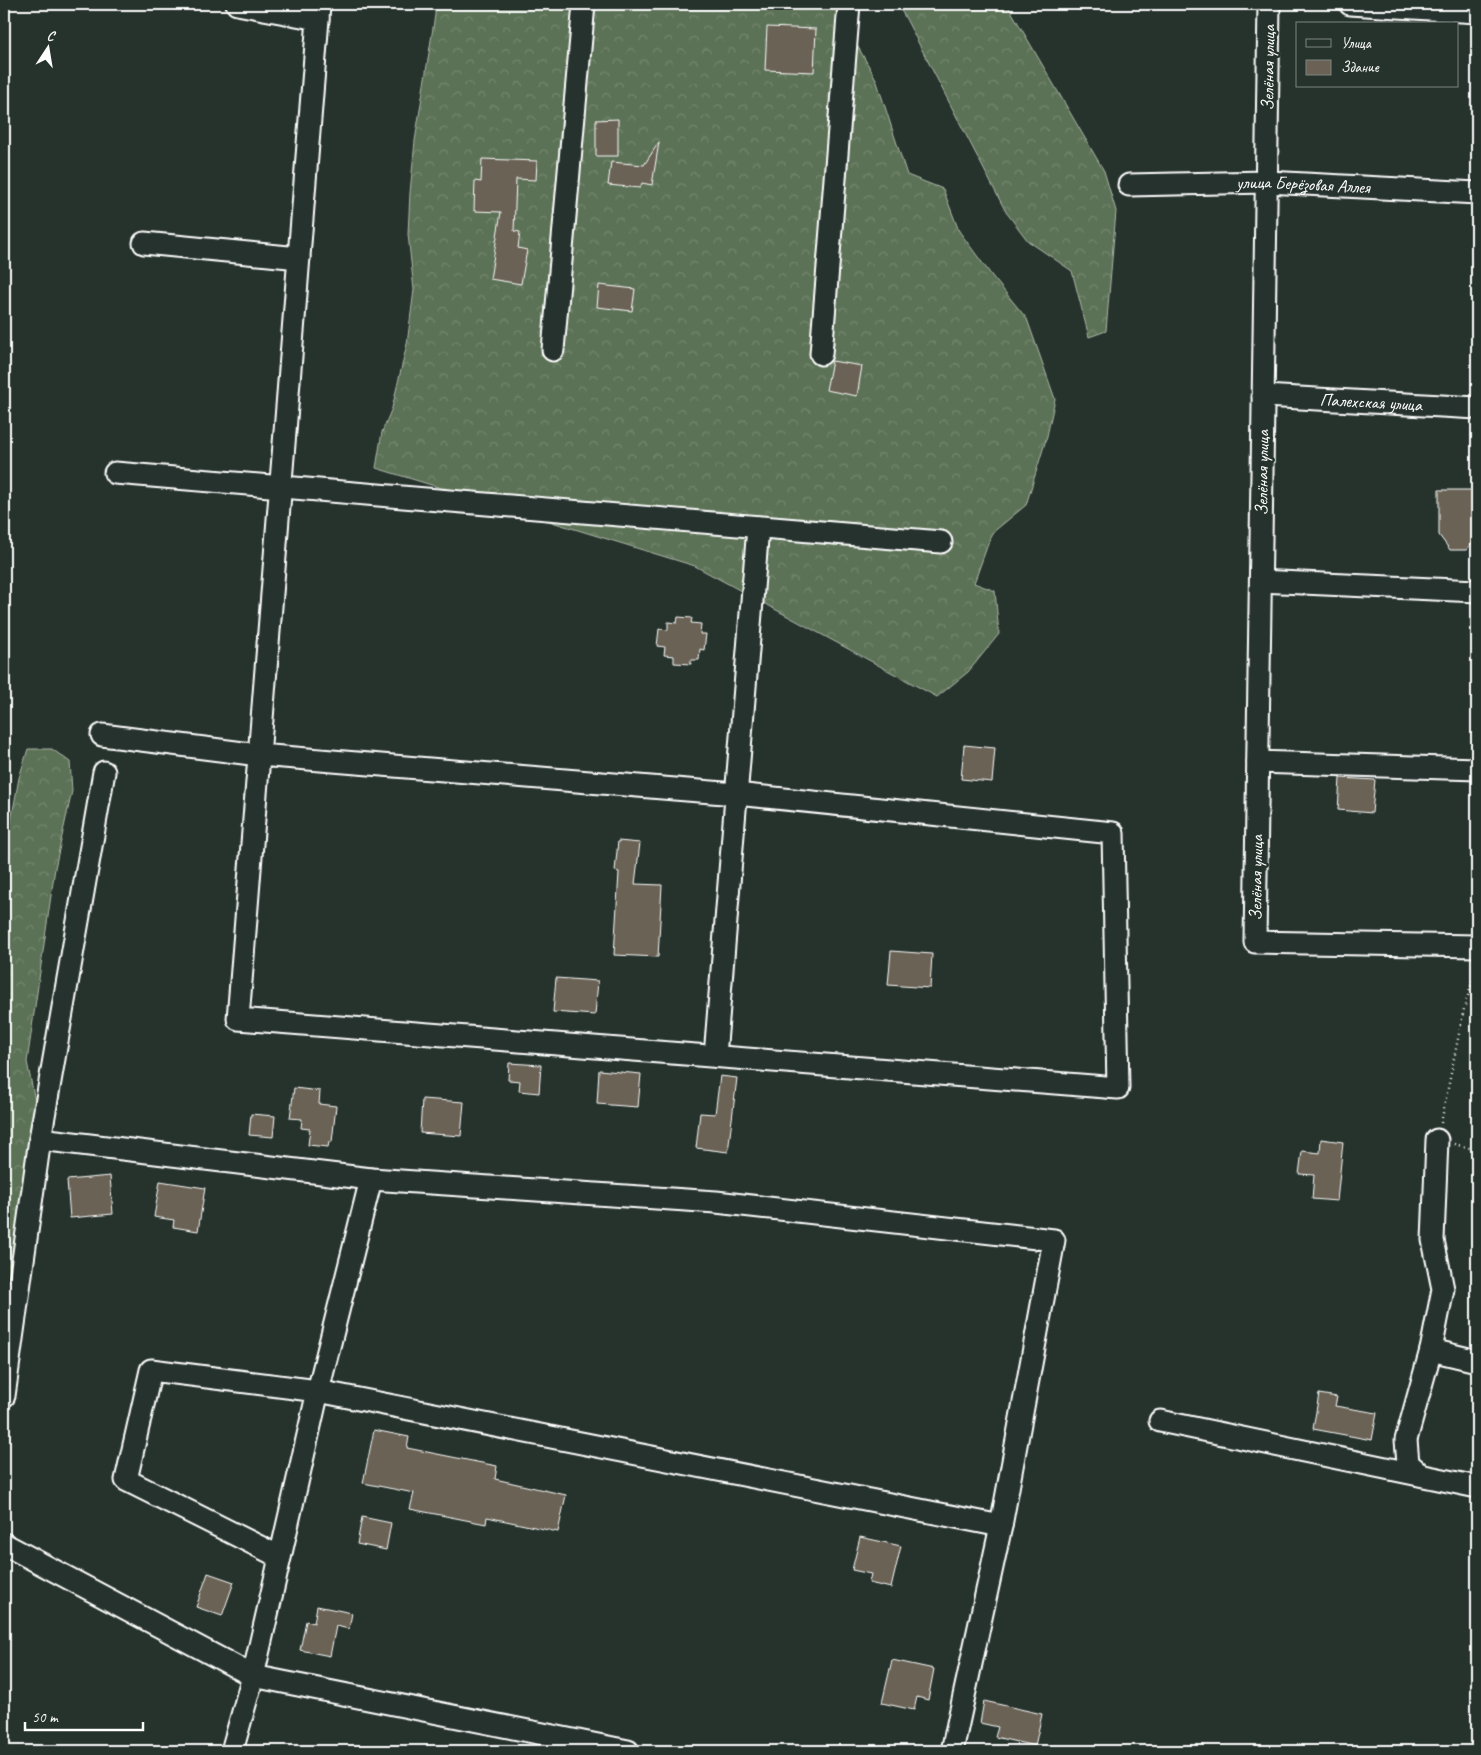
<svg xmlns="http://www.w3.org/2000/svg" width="1481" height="1755" font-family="Caveat,sans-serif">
<defs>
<pattern id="forest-crowns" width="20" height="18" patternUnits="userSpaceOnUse" patternTransform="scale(1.25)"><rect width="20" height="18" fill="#5c7256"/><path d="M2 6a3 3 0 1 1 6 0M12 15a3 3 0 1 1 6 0" fill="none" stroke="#74876f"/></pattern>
</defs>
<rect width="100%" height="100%" fill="#26332d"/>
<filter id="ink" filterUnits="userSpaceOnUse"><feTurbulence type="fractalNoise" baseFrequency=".02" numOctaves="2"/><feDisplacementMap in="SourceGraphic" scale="10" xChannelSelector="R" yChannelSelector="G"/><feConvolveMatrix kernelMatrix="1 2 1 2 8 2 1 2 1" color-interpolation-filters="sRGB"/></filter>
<g filter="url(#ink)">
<g fill="url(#forest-crowns)" stroke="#aeb8aa">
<polygon points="435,4 834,4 876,79 907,175 943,189 959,231 992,276 1027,319 1055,399 1047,436 1026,505 992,533 974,583 995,591 999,634 968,672 937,697 695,566 376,468 382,432 392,408 407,344 414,290 408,234 410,193 415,141 435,15"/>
<polygon points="897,4 1007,4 1104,171 1116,211 1106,331 1089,337 1072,271 1028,241 1006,212 905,17"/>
<polygon points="28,749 52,749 70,762 72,791 55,868 27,1062 38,1115 4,1314 4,859 19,778"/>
</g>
<g fill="#6b6255" stroke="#fff">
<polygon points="767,27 816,29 814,72 765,70"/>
<polygon points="618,119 618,156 596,156 596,120"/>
<polygon points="659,142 652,185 642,183 640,188 608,185 611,162 644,165"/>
<polygon points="482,159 537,161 536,180 516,179 514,231 520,232 518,248 527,250 521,284 490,279 501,212 474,211 475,181 481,182"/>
<polygon points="599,285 635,289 632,311 597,307"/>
<polygon points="832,361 862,366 857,396 826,390"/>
<polygon points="1439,490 1473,490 1473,513 1477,513 1477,538 1466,550 1450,550 1439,535"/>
<polygon points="678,617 692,618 691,623 701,624 700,634 706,634 704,650 700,649 699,660 691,660 691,664 674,663 674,656 664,655 665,647 657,646 659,629 668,630 668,622 677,623"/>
<polygon points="964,745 995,748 992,782 961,779"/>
<polygon points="1340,778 1375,780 1372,813 1338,810"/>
<polygon points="618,841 640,843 635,884 662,885 658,957 614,955 619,872 615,871"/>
<polygon points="891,951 932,954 930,988 888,985"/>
<polygon points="556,978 598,981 595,1015 553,1012"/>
<polygon points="509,1063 541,1065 539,1093 519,1091 520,1081 508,1080"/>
<polygon points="599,1070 641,1074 638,1107 597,1104"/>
<polygon points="720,1076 737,1078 728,1152 696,1148 700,1113 715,1114"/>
<polygon points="294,1088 320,1091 319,1104 336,1106 332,1142 329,1142 328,1147 308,1145 310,1129 301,1128 302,1119 290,1118"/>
<polygon points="422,1099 464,1102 461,1136 420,1133"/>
<polygon points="251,1114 275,1116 273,1137 249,1135"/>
<polygon points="1321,1139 1343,1142 1337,1201 1312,1199 1314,1175 1299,1174 1302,1151 1320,1153"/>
<polygon points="110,1176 113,1214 70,1218 67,1180"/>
<polygon points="160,1181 205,1188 198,1231 173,1227 174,1220 154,1217"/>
<polygon points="1319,1394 1337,1397 1335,1406 1377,1413 1372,1440 1313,1429"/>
<polygon points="374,1430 409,1437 407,1448 497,1466 495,1479 566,1495 558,1532 487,1517 486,1524 410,1509 414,1493 363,1483"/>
<polygon points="362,1517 391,1523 386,1550 357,1544"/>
<polygon points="860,1537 901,1546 891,1588 869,1583 871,1574 852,1570"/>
<polygon points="208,1573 234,1582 222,1616 196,1607"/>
<polygon points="317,1606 352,1613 349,1629 336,1626 330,1656 300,1650 306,1621 314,1623"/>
<polygon points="892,1660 934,1669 928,1700 917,1697 914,1710 882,1703"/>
<polygon points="984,1701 1042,1714 1035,1746 995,1737 998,1727 980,1723"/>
</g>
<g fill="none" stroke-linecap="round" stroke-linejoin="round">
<g stroke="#fff" stroke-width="25">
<g id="minor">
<polyline points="237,4 318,19"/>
<polyline points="1269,4 1255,942 1477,946"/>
<polyline points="1350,4 1477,12"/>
<path id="s1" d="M 1129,185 L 1267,182 L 1477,193"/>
<polyline points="144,243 299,258"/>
<polyline points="553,350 584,4"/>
<polyline points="821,354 849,4"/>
<path id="s2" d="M 1263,396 L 1477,408"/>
<polyline points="115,473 941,542"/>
<polyline points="1261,581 1477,591"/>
<polyline points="102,735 259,755 736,794 1113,833 1118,1088 238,1019 318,19 319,4"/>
<polyline points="1258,762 1477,769"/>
<polyline points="715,1056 758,527"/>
<polyline points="40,1139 371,1179 716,1202 1054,1240 1001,1526 952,1751"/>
<polyline points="1437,1140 1433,1240 1443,1289 1431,1350 1477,1361"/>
<polyline points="4,1396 40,1139 104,772"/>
<polyline points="1160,1421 1477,1487"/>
<polyline points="1421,1475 1408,1463 1406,1440 1431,1350"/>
<polyline points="4,1544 253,1676 628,1751"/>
<polyline points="280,1557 126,1480 151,1370 318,1391 1001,1526"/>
<polyline points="232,1751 253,1676 318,1391 371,1179"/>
</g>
</g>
<g stroke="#fff" stroke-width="2.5" stroke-dasharray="1 4" stroke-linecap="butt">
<polyline points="1441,1123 1464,1009 1477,966"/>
<polyline points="1454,1144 1477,1150"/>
</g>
<use href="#minor" stroke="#26332d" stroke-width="21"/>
</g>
</g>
<g text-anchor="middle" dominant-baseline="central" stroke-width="5" stroke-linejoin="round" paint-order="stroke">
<g font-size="18" fill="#fff" stroke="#26332d">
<text transform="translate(1268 68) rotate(-89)">Зелёная улица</text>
<text stroke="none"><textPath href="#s1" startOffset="174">улица Берёзовая Аллея</textPath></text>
<text stroke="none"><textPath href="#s2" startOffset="108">Палехская улица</textPath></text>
<text transform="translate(1262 473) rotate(-89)">Зелёная улица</text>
<text transform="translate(1256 878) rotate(-89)">Зелёная улица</text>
</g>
</g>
<rect width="1481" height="1755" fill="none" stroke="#26332d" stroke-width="20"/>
<rect x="10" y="10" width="1461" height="1735" fill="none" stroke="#fff" stroke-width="2" filter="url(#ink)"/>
<rect x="1296" y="22" width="162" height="65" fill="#26332d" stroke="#7d8581"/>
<rect x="1306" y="39" width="25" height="8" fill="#26332d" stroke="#7d8581"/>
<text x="1341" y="48" font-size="15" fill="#ffffff">Улица</text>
<rect x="1306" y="60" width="25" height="15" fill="#6b6255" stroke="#7d8581"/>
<text x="1341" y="72" font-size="15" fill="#ffffff">Здание</text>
<g transform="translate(48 48) rotate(12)" stroke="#26332d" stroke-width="4" paint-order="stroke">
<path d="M0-4L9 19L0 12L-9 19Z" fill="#ffffff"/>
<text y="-8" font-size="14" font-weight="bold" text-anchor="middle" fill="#ffffff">С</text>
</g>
<path d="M25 1722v8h118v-8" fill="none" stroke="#ffffff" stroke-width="2.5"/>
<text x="32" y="1722" font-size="15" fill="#ffffff" stroke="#26332d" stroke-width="4" paint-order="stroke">50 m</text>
</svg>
